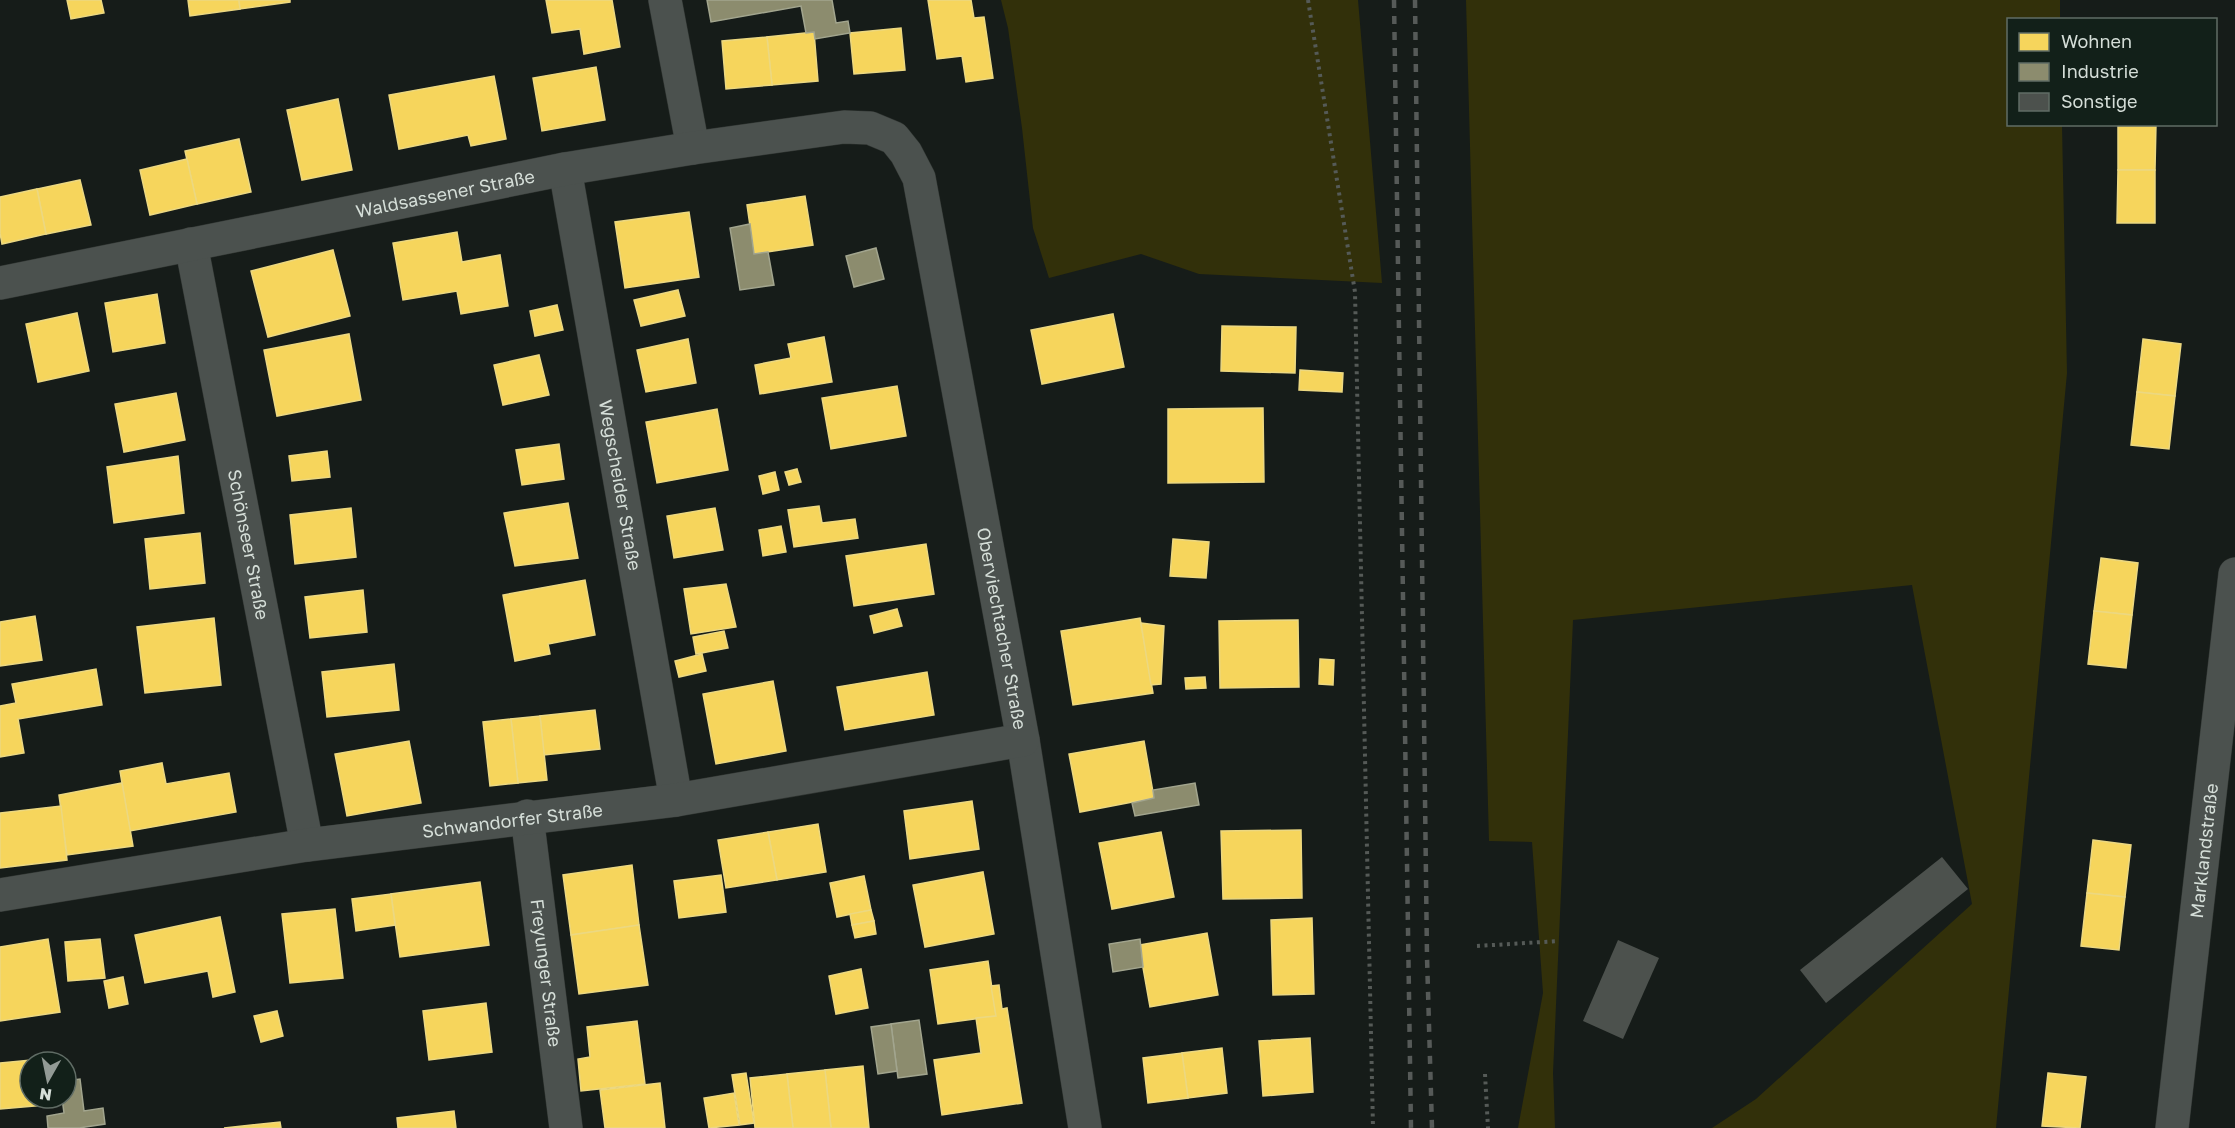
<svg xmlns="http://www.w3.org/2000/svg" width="2235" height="1128" font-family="'Golos Text',sans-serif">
<rect width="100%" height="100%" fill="#161c19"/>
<g fill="#32300a">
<polygon points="1001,0 1358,0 1382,283 1199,274 1141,254 1049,278 1033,228 1022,128 1008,28"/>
<polygon points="1466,0 2060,0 2060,19 2008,20 2008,124 2062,125 2067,373 1996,1128 1712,1128 1756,1099 1972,904 1912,585 1573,620 1553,1073 1555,1128 1518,1128 1543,993 1532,842 1489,841"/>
</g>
<g fill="#f6d55c" stroke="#ecd881" stroke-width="1.5">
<polygon points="67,0 101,0 104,13 71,19"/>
<polygon points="188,0 239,0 240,9 190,16"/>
<polygon points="239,0 290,0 290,2 240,9"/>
<polygon points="546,0 612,0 620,47 584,54 580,29 552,33"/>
<polygon points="928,0 971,0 974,18 984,17 993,78 966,82 962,56 937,59"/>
<polygon points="901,28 905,70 854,74 850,33"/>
<polygon points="814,32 818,81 772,85 767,37"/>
<polygon points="767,37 772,85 726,89 722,41"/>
<polygon points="596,67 605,120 542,131 533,78"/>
<polygon points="494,76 506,139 471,146 468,135 399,149 389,95"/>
<polygon points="338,99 352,170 302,180 287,110"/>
<polygon points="2118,124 2156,124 2155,170 2118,170"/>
<polygon points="239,139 251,192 197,204 185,151"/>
<polygon points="187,159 197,204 150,215 140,170"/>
<polygon points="2118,170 2155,170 2155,223 2117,223"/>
<polygon points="80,180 91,225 46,234 37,189"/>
<polygon points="37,189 46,234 2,244 0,233 0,197"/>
<polygon points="805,196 813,245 754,254 747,205"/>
<polygon points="689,212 699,277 625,288 615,222"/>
<polygon points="457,232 462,262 500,255 508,306 461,314 457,291 403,300 393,243"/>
<polygon points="333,250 350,316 268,337 251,271"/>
<polygon points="678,290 685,316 641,326 634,300"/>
<polygon points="157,294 165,343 113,352 105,303"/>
<polygon points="557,305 563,330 535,336 530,311"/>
<polygon points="77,313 89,371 38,382 26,324"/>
<polygon points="1113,314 1124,367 1042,384 1031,330"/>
<polygon points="1222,326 1296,327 1295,373 1221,371"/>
<polygon points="349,334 361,400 277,416 264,350"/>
<polygon points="824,337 832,382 760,394 755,365 791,358 788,344"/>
<polygon points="688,339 696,383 646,392 637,350"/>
<polygon points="2143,339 2181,344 2175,396 2137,392"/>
<polygon points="539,355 549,395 503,405 494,365"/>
<polygon points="1300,370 1343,373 1342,392 1299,390"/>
<polygon points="897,386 906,436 831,449 822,398"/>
<polygon points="2137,392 2175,396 2169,449 2131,445"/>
<polygon points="176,393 185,440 124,452 115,404"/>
<polygon points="1263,408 1264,482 1168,483 1168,409"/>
<polygon points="717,409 728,470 657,483 646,422"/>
<polygon points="559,444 564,479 522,485 516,450"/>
<polygon points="327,451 330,477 292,481 289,456"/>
<polygon points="178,456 184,513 114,523 107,467"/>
<polygon points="797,469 801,482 789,485 785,472"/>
<polygon points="775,472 779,490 763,494 759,476"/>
<polygon points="568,503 578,558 515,566 504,513"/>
<polygon points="819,506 822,523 855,519 858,538 794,547 788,510"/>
<polygon points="351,508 356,557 295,564 290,515"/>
<polygon points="715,508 723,550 674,558 667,516"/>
<polygon points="781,526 786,552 763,556 759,530"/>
<polygon points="200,533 205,583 150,589 145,539"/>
<polygon points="1173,539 1209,542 1206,578 1170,576"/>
<polygon points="926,544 934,594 854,606 846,556"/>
<polygon points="2101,558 2138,563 2132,615 2094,611"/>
<polygon points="585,580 595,635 548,644 550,654 515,661 503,595"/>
<polygon points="726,584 736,627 691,634 684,589"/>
<polygon points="363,590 367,632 310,638 305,597"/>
<polygon points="897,609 902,626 874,633 870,616"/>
<polygon points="2094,611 2132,615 2126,668 2088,664"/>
<polygon points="35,616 42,660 0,666 0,622"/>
<polygon points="214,618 221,685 145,693 137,627"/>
<polygon points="1140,618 1153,693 1073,705 1061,631"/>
<polygon points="1298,620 1299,687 1220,688 1219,621"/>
<polygon points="1141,623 1164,626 1161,684 1151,685"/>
<polygon points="724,631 728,648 696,654 693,637"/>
<polygon points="702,654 706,671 679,677 675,661"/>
<polygon points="1320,659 1334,660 1333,685 1319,684"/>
<polygon points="394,664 399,710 327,717 322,672"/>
<polygon points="96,669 102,705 18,719 24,753 0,757 0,706 16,703 12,684"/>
<polygon points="927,672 934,715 845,730 837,687"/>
<polygon points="1205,677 1206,688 1186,689 1185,678"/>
<polygon points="773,681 786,751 716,764 703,694"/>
<polygon points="595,710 600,749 544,755 540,716"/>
<polygon points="540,716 547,780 518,783 511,719"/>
<polygon points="511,719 518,783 490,786 483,722"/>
<polygon points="409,741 421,803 347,816 335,754"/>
<polygon points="1144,741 1154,798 1080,812 1069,754"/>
<polygon points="162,763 166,784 229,773 236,812 130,831 120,771"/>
<polygon points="122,783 133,846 67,855 59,795"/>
<polygon points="972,801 979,849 910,859 904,811"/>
<polygon points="61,806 67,860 0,868 0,813"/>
<polygon points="818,824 826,872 777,880 768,832"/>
<polygon points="1301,830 1302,898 1223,899 1221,831"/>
<polygon points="768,832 777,880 726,888 718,840"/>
<polygon points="1161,832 1174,897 1112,909 1099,843"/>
<polygon points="2093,840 2131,845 2125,897 2087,893"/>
<polygon points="632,865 639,925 571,935 563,875"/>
<polygon points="983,872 994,934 925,947 913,885"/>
<polygon points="721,875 726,912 679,918 674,881"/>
<polygon points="864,876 871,910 837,917 830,883"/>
<polygon points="480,882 489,945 400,957 391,894"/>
<polygon points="2087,893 2125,897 2119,950 2081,946"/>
<polygon points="391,894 395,925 356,931 352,899"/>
<polygon points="335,909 343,978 290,983 282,914"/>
<polygon points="871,910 874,921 852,925 850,914"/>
<polygon points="220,917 235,992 213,997 208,971 145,983 135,935"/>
<polygon points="1312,918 1314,994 1273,995 1271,920"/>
<polygon points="874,921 876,934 855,938 852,925"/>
<polygon points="639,925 648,985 579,994 571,935"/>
<polygon points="1207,933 1218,995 1150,1007 1139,945"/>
<polygon points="48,939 60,1012 0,1021 0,947"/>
<polygon points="100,939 105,978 68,981 65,942"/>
<polygon points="988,961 996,1016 938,1024 930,970"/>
<polygon points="861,969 868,1008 836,1014 829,976"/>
<polygon points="123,977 128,1004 109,1008 104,981"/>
<polygon points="999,985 1002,1009 1007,1008 1022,1103 942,1115 934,1060 981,1053 976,1018 996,1016 991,986"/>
<polygon points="486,1003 492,1052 429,1060 423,1011"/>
<polygon points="277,1011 283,1036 261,1042 254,1016"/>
<polygon points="637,1021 645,1084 581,1091 578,1059 590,1057 587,1027"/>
<polygon points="1310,1038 1313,1092 1263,1096 1259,1041"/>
<polygon points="1222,1048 1227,1093 1188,1098 1182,1053"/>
<polygon points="1182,1053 1188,1098 1148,1103 1143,1058"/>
<polygon points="52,1058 52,1062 30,1062 30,1098 56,1098 57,1104 0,1109 0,1063"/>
<polygon points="863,1066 869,1128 831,1128 825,1070"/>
<polygon points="825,1070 831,1128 793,1128 787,1074"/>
<polygon points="746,1073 754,1123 740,1125 732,1075"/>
<polygon points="2048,1073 2086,1077 2080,1128 2042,1126"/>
<polygon points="787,1074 793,1128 755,1128 750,1078"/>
<polygon points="660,1083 665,1128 605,1128 600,1090"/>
<polygon points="734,1093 739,1125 709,1128 704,1098"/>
<polygon points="454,1111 456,1128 398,1128 397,1118"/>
<polygon points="280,1122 281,1128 224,1128"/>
</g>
<g fill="#8c8c6e" stroke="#a2a58e" stroke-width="1.5">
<polygon points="707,0 832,0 836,23 848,21 850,33 815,39 814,32 806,33 801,6 711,22"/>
<polygon points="750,224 754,254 768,252 774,285 740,290 730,228"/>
<polygon points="876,248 884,279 854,287 846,256"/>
<polygon points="1195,783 1199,805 1135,816 1132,803 1154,798 1153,790"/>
<polygon points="1140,939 1143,967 1113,972 1109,944"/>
<polygon points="919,1020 927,1074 898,1078 891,1024"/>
<polygon points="891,1024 897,1071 878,1074 871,1027"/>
<polygon points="80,1079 84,1111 103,1108 105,1124 79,1128 48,1128 47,1116 64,1113 62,1098 66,1098 66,1081"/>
</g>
<g fill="#4c514d">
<polygon points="1942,857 1968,889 1826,1003 1800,970"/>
<polygon points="1618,940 1659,958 1623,1039 1583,1021"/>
</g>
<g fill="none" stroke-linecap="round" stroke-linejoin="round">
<g stroke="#303532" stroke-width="34">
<g id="street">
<polyline points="665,0 693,148"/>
<path id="s1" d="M 565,169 L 676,800"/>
<path id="s2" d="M 191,244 L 307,845"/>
<path id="s3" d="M 0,283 L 565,169 L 693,148 L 844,127 L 870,128 L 894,138 L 906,153 L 919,178 L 1023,740 L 1085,1128"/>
<path id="s4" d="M 527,816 L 566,1128"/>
<path id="s5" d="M 0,895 L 307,845 L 676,800 L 1023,740"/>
<path id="s6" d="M 2172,1128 L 2235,574"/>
</g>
</g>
<g stroke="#555a57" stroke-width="4" stroke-dasharray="3 4.5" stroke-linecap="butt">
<polyline points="1308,0 1355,292 1373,1128"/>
<polyline points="1477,946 1559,941"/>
<polyline points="1485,1074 1488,1128"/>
</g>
<use href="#street" stroke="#4b514e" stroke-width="33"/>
<g stroke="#565a58" stroke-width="4.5" stroke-dasharray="8 8" stroke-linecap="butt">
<polyline points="1394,0 1411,1128"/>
<polyline points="1415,0 1427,957 1432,1128"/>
</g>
</g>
<g text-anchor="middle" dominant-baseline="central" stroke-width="6" stroke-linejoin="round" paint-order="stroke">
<g font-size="18" fill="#d5ded8" stroke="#122019">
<text stroke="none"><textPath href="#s3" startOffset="454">Waldsassener Straße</textPath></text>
<text stroke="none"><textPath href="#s1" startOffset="321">Wegscheider Straße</textPath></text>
<text stroke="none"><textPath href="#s2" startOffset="306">Schönseer Straße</textPath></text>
<text stroke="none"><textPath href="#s3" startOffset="1416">Oberviechtacher Straße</textPath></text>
<text stroke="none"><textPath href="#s5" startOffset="518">Schwandorfer Straße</textPath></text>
<text stroke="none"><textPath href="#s6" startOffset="279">Marklandstraße</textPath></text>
<text stroke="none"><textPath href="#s4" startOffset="158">Freyunger Straße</textPath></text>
</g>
</g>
<rect x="2007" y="18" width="210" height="108" fill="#122019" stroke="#606c65" stroke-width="1.5"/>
<rect x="2019" y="33" width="30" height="18" fill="#f6d55c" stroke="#606c65" stroke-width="1.5"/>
<text x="2061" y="48" font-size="18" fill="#d5ded8">Wohnen</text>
<rect x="2019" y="63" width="30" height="18" fill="#8c8c6e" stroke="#606c65" stroke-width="1.5"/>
<text x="2061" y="78" font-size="18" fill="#d5ded8">Industrie</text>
<rect x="2019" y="93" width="30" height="18" fill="#4c514d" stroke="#606c65" stroke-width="1.5"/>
<text x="2061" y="108" font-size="18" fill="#d5ded8">Sonstige</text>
<g transform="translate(48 1080) rotate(189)"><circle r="28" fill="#122019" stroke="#606c65" stroke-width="1.5"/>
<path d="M0-4.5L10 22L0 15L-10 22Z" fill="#929a95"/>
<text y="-9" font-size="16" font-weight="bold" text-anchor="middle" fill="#d5ded8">N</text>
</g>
</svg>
